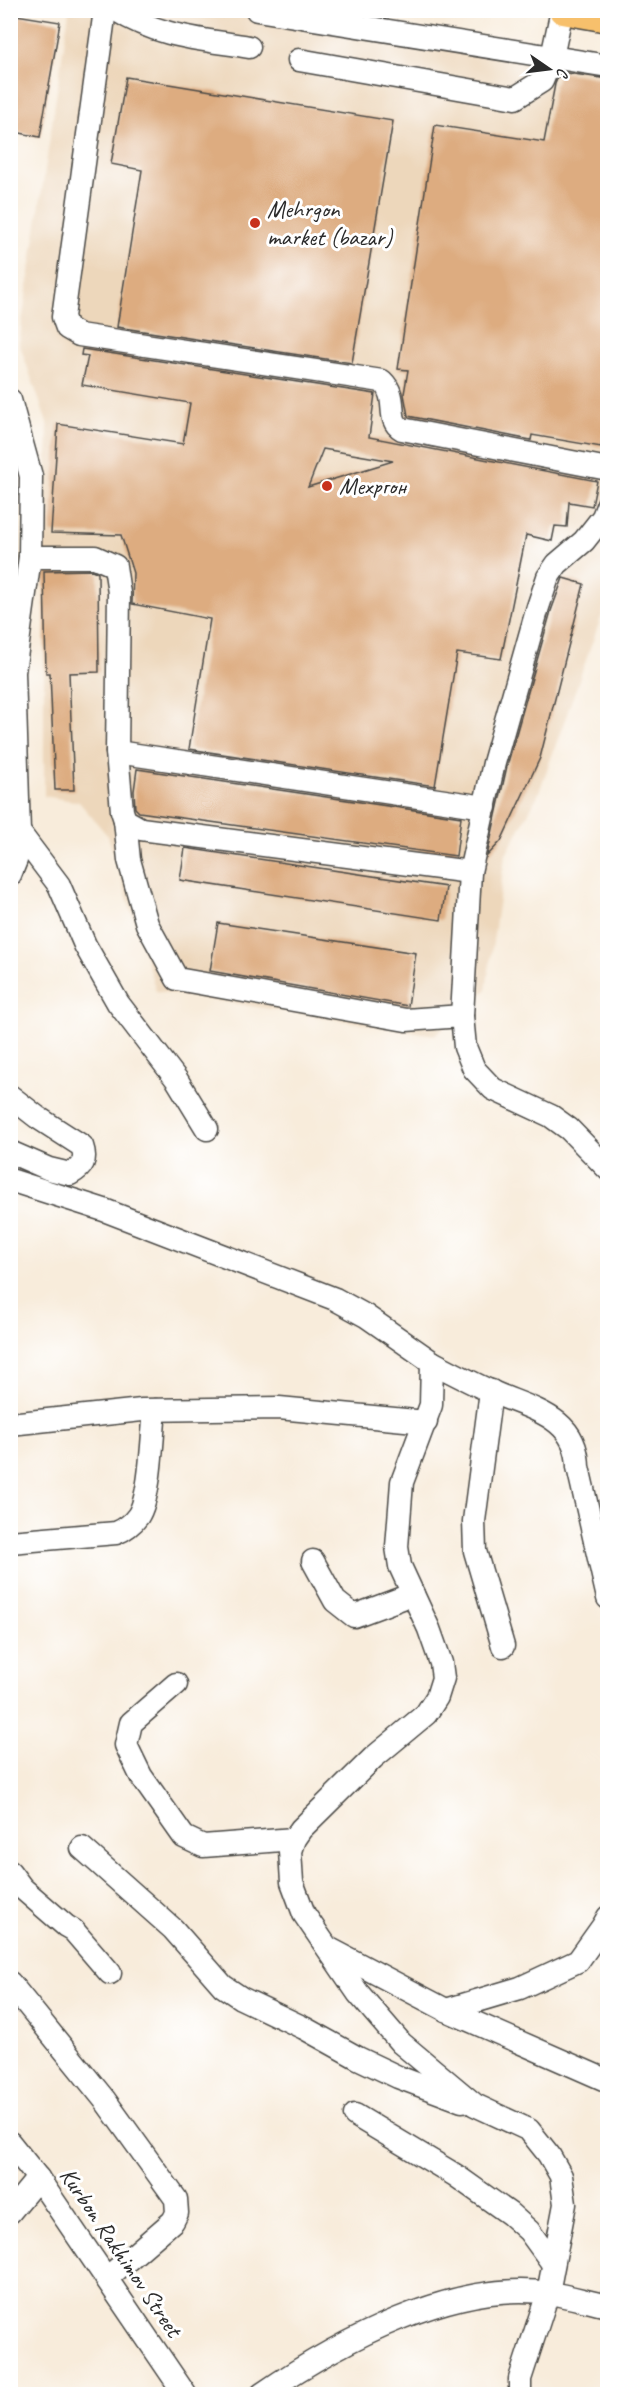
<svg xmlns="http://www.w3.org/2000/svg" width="618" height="2405" font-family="Caveat,sans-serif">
<rect width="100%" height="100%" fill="#fff"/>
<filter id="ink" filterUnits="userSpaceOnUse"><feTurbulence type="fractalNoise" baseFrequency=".0167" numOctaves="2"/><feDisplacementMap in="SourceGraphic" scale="12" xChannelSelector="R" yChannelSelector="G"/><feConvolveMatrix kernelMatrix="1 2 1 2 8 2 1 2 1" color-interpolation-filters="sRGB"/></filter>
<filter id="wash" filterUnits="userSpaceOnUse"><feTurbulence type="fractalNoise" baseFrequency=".008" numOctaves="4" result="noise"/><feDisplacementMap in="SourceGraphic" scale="24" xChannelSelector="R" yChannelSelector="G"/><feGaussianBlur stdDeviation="1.35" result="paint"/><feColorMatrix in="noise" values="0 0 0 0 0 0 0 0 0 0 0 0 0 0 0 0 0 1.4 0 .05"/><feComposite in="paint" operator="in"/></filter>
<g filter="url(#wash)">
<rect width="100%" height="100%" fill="#f8ecdb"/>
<polygon fill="#edd7bb" points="69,11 292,11 607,66 607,601 538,795 505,856 486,990 435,1035 156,991 108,836 79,802 44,796 44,546 48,425 19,343"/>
<g id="blocks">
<g fill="#ddac80" fill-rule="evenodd">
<polygon points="10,14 60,22 40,137 10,131"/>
<polygon points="560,72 608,79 608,409 601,447 532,435 531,440 408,416 404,394 408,370 398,369 435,125 544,142 555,84"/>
<polygon points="126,77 393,121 352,363 117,327 142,170 111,164"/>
<path d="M 82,349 L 375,394 L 369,437 L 597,481 L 592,506 L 569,502 L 567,527 L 555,526 L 552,541 L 526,535 L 501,659 L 457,653 L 435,786 L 189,749 L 210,619 L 132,604 L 133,573 L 121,535 L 51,533 L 58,424 L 183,444 L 190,403 L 82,385 L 88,356 L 81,355 ZM 323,449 L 393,461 L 308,487 Z"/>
<polygon points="92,570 98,573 99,672 69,673 74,790 55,790 50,673 46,673 44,571"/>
<polygon points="563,578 584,584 540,758 501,841 487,856 507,766 551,611"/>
<polygon points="137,769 461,817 456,856 139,812 135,808 134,791"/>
<polygon points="185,848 446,887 441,920 180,880"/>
<polygon points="218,923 416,953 408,1006 210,971"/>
</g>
</g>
</g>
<g filter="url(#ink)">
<use href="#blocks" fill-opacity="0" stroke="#4a4845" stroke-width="1.5"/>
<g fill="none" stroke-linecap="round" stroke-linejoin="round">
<g stroke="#4a4845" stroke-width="25">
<g id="minor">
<path d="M 105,10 L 63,317 L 67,328 L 79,335 L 382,381 C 400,398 385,420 402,429 L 608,469"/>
<path d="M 116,10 C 158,37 201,39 249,47"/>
<polyline points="257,10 608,66"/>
<polyline points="299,60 515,98 542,81 552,57 562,10"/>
<polyline points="10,400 31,476 30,557 14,672 19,832 16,860 10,875"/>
<polyline points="608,504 603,517 584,541 557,564 548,577 538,607 494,763 470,872 462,1016 465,1047 474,1069 493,1089 551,1116 569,1129 608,1169"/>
<polyline points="30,557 95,557 115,566 119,593 117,752 122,811 125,820 141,829 470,872"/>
<polyline points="117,752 485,807"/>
<polyline points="125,820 129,860 147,924 177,979 406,1020 462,1016"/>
<polyline points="19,832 59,885 85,945 118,1003 177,1080 207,1129"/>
<path d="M 10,1096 L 37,1117 L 82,1146 C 87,1160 83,1167 70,1174 L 49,1169 L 10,1152"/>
<polyline points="10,1180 104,1210 335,1299 366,1316 432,1362 431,1405 402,1482 397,1547 400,1566 429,1629 441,1663 443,1678 437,1697 426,1714 373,1758 301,1829 294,1839 290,1851 292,1882 304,1914 358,1993 401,2043 475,2105 529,2130 549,2155 561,2176 565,2204 548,2293 520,2379 520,2394"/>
<path d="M 432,1362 C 451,1372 470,1382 490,1391 C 529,1409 577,1415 578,1467 L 608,1598"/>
<polyline points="491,1391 474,1521 475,1551 503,1646"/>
<polyline points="10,1424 142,1410 279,1408 426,1422"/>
<path d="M 10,1542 L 116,1533 C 124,1530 133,1523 138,1516 C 151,1496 152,1436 155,1410"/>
<polyline points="313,1561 335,1601 354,1616 413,1594"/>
<polyline points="176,1684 131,1723 126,1745 141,1776 184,1837 203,1846 294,1839"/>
<polyline points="82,1848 173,1929 223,1986 241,1998 304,2028 358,2058 398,2077 462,2101"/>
<polyline points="10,1872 22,1888 66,1926 73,1930 110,1973"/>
<polyline points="330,1949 446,2010 608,2081"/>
<polyline points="10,1983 104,2099 176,2199 177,2213 173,2221 107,2278"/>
<polyline points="446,2010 520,1988 578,1961 603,1926 608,1917"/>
<polyline points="355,2115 455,2175 510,2214 529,2231 553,2264"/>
<polyline points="10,2143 38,2178 185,2394"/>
<polyline points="10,2212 38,2178"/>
<path d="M 262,2394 C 338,2342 454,2279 549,2293 C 569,2296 588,2302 608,2306"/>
</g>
</g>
<g stroke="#4a4845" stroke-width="31">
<polyline id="major" points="563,10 608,18"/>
</g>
<use href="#minor" stroke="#fff" stroke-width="22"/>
<use href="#major" stroke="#f7c06c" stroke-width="28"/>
</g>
</g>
<g fill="#c8321e" stroke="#fff" stroke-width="2">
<circle cx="255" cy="223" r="6"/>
<circle cx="327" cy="486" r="6"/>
</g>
<g text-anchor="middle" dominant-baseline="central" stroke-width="6" stroke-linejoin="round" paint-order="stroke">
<g font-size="24" fill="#2b2b2b" stroke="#fff" text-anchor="start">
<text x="267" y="209">Mehrgon<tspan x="267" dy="28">market (bazar)</tspan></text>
<text x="339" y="486">Мехргон</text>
</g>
<g font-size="24" fill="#2b2b2b" stroke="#fff">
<text transform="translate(121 2252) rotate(56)">Kurbon Rakhimov Street</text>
</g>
</g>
<rect width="618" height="2405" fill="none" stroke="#fff" stroke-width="36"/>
<g transform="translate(549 69) rotate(104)" stroke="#ffffff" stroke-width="4.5" paint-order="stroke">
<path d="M0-4.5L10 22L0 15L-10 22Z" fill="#2b2b2b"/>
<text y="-9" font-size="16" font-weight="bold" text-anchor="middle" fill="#2b2b2b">С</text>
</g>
</svg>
